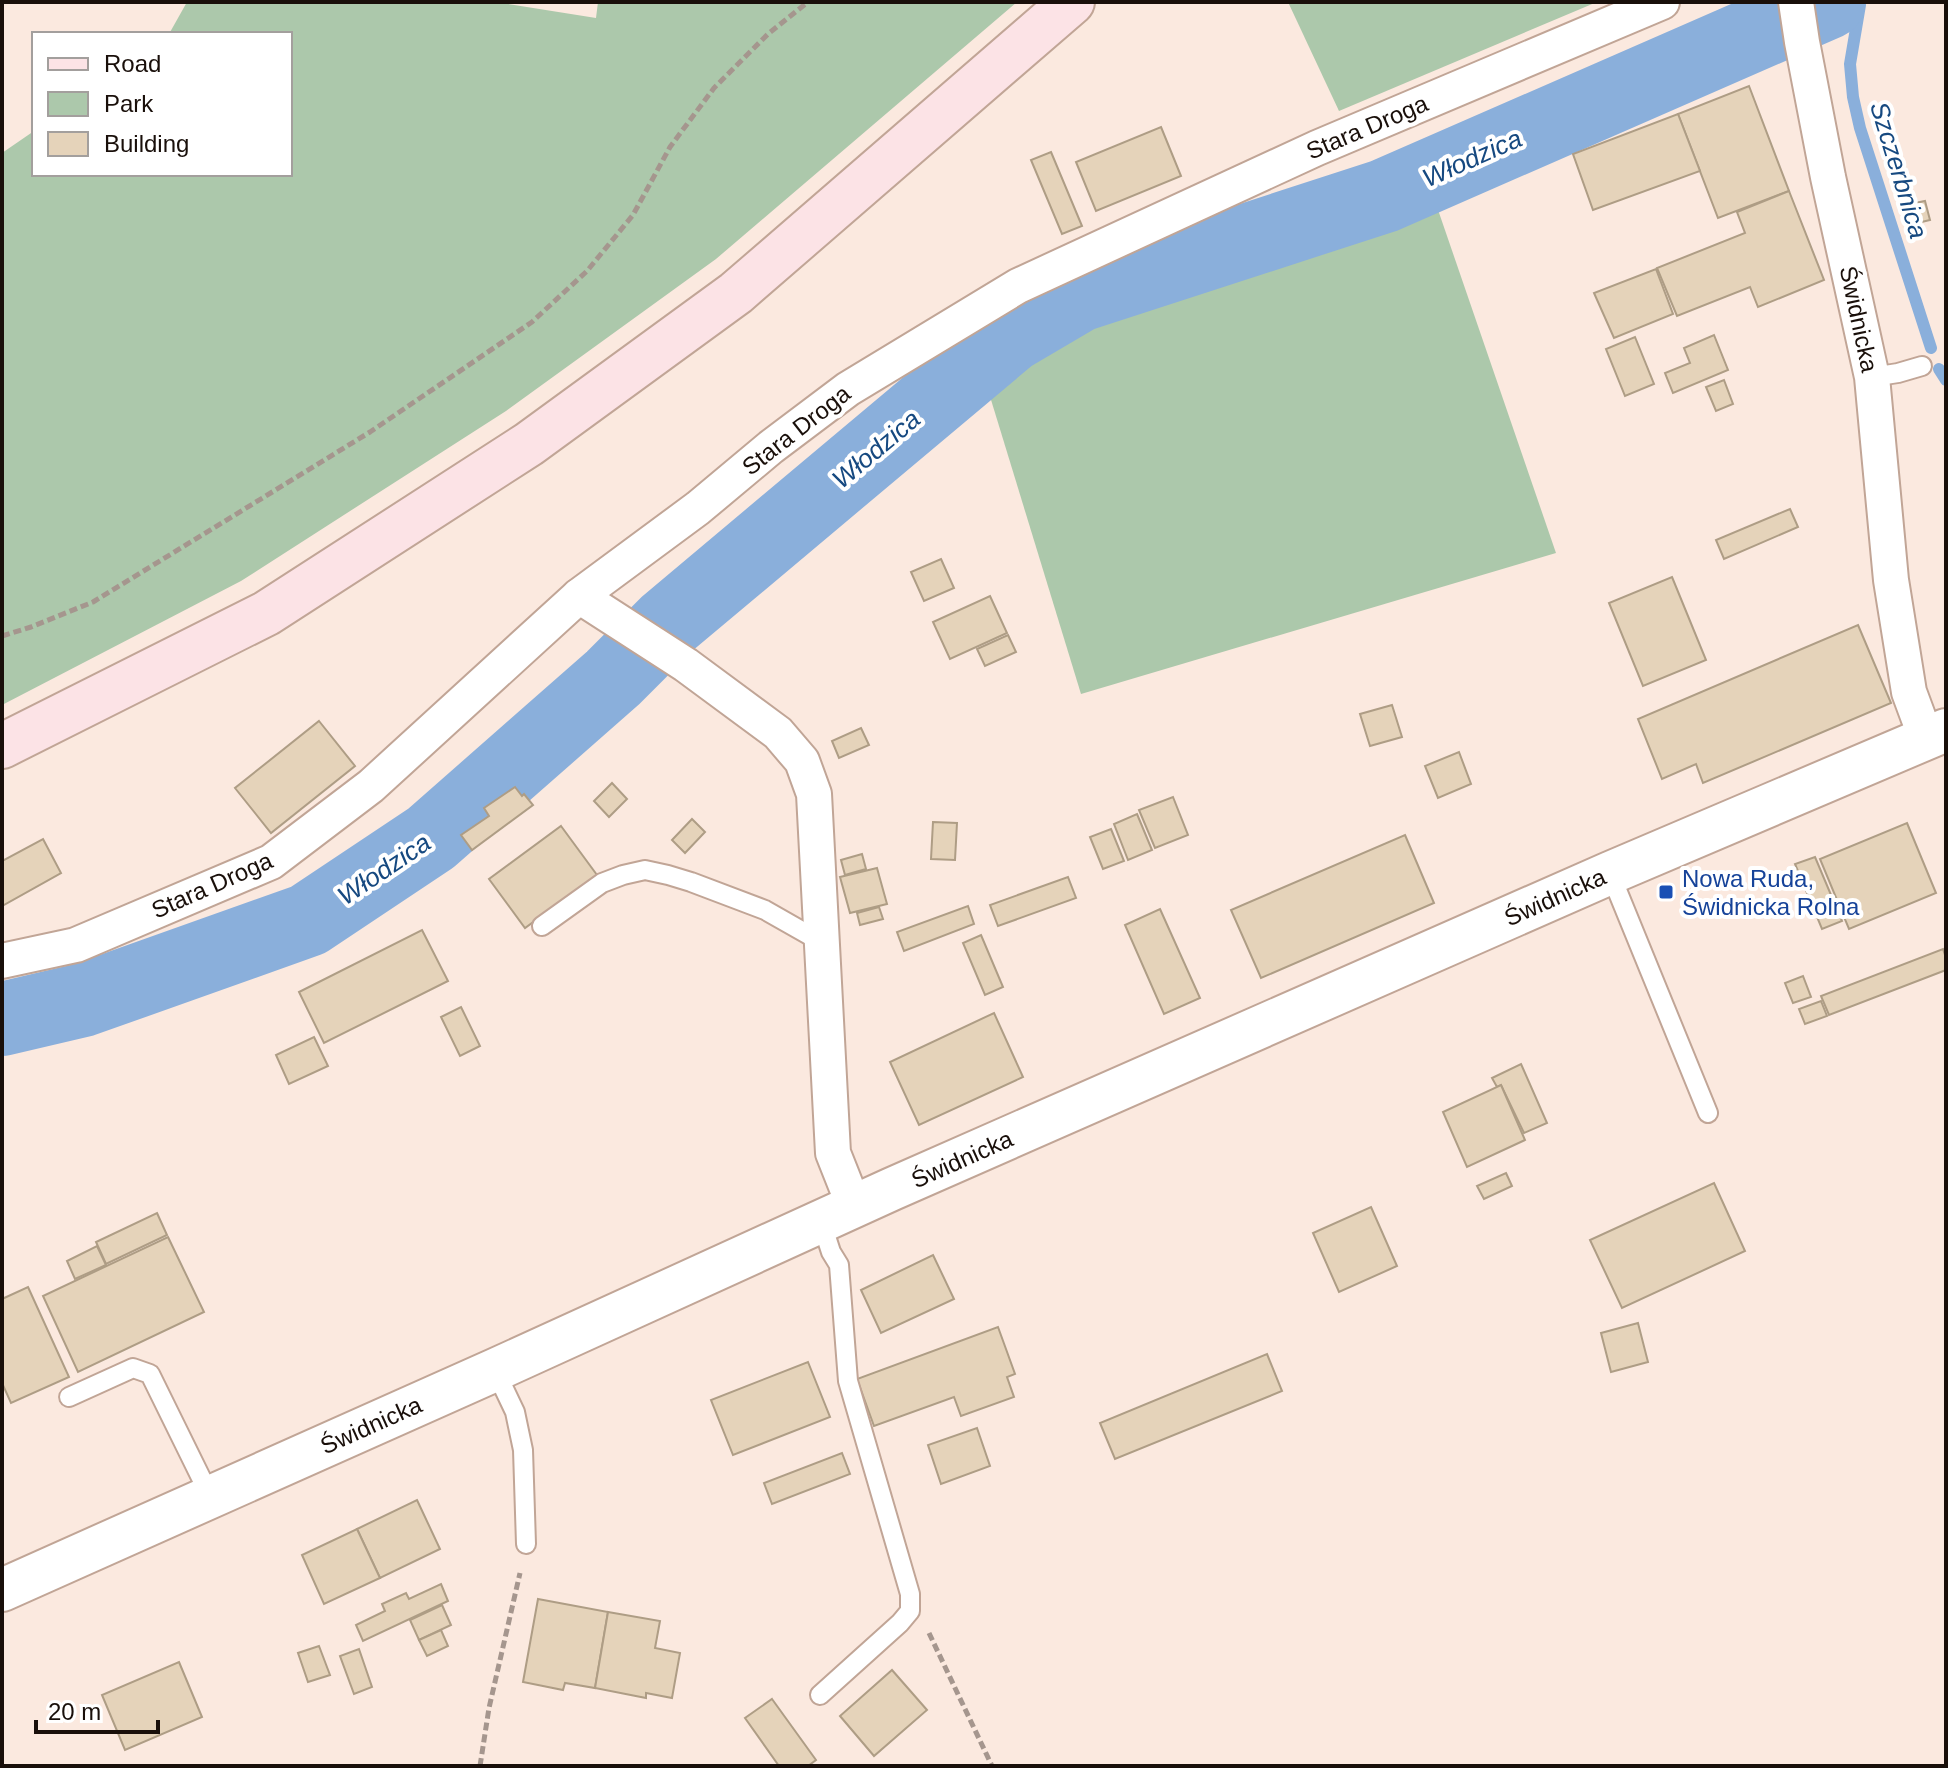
<svg xmlns="http://www.w3.org/2000/svg" width="1948" height="1768" font-family="Arial,sans-serif">
<rect width="100%" height="100%" fill="#fbe9df"/>
<g fill="#acc8ab">
<polygon points="187,2 496,2 596,18 598,2 1017,2 716,259 506,411 241,581 2,705 2,153 34,131 34,174 290,174 290,34 169,34"/>
<polygon points="1288,2 1597,2 1339,111"/>
<polygon points="1384,196 1436,204 1556,553 1081,694 988,390 1011,335 1079,295"/>
</g>
<g fill="none" stroke-linecap="round" stroke-linejoin="round">
<g stroke="#8aafdb" stroke-width="12">
<polyline points="1859,2 1860,5 1850,64 1853,97 1860,128 1931,348"/>
<polyline points="1939,369 1946,380"/>
</g>
<polyline stroke="#8aafdb" stroke-width="74" points="2,1019 83,1000 308,920 431,838 613,678 668,623 1011,335 1079,295 1384,196 1828,2"/>
</g>
<g fill="#e5d3ba" stroke="#ae9d85" stroke-width="2">
<polygon points="1749,86 1789,191 1718,218 1678,114"/>
<polygon points="1678,114 1700,171 1593,210 1573,154"/>
<polygon points="1161,127 1181,176 1096,211 1076,162"/>
<polygon points="1051,152 1082,226 1062,234 1031,160"/>
<polygon points="1789,191 1824,280 1758,307 1750,287 1677,316 1657,268 1745,233 1737,212"/>
<polygon points="1925,201 1930,220 1909,225 1905,205"/>
<polygon points="1656,269 1673,314 1614,338 1594,293"/>
<polygon points="1714,335 1728,370 1673,393 1665,373 1690,363 1684,348"/>
<polygon points="1635,337 1654,384 1625,396 1606,349"/>
<polygon points="1724,380 1733,404 1716,411 1706,387"/>
<polygon points="1790,509 1798,527 1724,559 1716,540"/>
<polygon points="941,559 954,588 924,601 911,572"/>
<polygon points="1672,577 1706,660 1643,686 1609,603"/>
<polygon points="990,596 1007,633 950,659 933,622"/>
<polygon points="1858,625 1891,703 1703,783 1696,764 1662,779 1638,719"/>
<polygon points="1008,635 1016,652 985,666 977,649"/>
<polygon points="1392,705 1402,737 1370,746 1360,714"/>
<polygon points="319,721 355,766 271,833 235,788"/>
<polygon points="861,728 869,745 839,758 832,741"/>
<polygon points="1459,752 1471,784 1438,798 1425,766"/>
<polygon points="612,783 627,799 609,817 594,801"/>
<polygon points="515,787 522,796 524,794 533,805 472,850 461,835 489,816 484,808"/>
<polygon points="1173,797 1188,835 1155,848 1139,810"/>
<polygon points="1137,814 1152,850 1128,860 1114,824"/>
<polygon points="692,819 705,832 685,853 672,840"/>
<polygon points="933,822 957,823 955,860 931,859"/>
<polygon points="1907,823 1936,893 1849,929 1820,859"/>
<polygon points="561,826 597,875 525,928 489,879"/>
<polygon points="1111,829 1124,861 1103,869 1090,837"/>
<polygon points="1405,835 1434,903 1261,978 1231,910"/>
<polygon points="43,839 61,873 2,906 2,861"/>
<polygon points="862,854 866,869 845,875 841,860"/>
<polygon points="1815,857 1842,921 1822,929 1795,864"/>
<polygon points="877,868 887,904 850,913 840,877"/>
<polygon points="1068,877 1076,898 998,926 990,905"/>
<polygon points="968,906 974,924 904,951 897,932"/>
<polygon points="879,907 883,919 860,925 857,913"/>
<polygon points="1160,909 1200,998 1164,1014 1125,925"/>
<polygon points="422,930 448,981 324,1043 299,992"/>
<polygon points="981,935 1003,987 985,995 963,943"/>
<polygon points="1943,949 1946,958 1946,970 1829,1015 1821,996"/>
<polygon points="1803,976 1811,997 1793,1003 1785,983"/>
<polygon points="1821,1001 1827,1016 1805,1024 1799,1009"/>
<polygon points="461,1007 480,1046 460,1056 441,1017"/>
<polygon points="994,1013 1023,1077 919,1125 890,1062"/>
<polygon points="314,1037 328,1066 289,1084 276,1055"/>
<polygon points="1521,1064 1547,1123 1524,1133 1501,1085 1497,1087 1492,1078"/>
<polygon points="1501,1085 1525,1140 1467,1167 1443,1112"/>
<polygon points="1506,1173 1512,1186 1484,1199 1477,1186"/>
<polygon points="1714,1183 1745,1251 1622,1308 1590,1240"/>
<polygon points="1371,1207 1397,1266 1339,1292 1313,1233"/>
<polygon points="157,1213 167,1235 106,1264 96,1242"/>
<polygon points="168,1237 204,1312 78,1372 43,1296"/>
<polygon points="97,1246 106,1265 75,1279 67,1261"/>
<polygon points="933,1255 954,1299 881,1333 861,1290"/>
<polygon points="28,1287 69,1377 11,1403 2,1383 2,1299"/>
<polygon points="1638,1323 1648,1362 1611,1372 1601,1333"/>
<polygon points="998,1327 1015,1374 1007,1377 1014,1397 961,1416 954,1397 874,1426 857,1379"/>
<polygon points="1267,1354 1282,1391 1115,1459 1100,1423"/>
<polygon points="808,1362 830,1417 733,1455 711,1400"/>
<polygon points="977,1428 990,1466 941,1484 928,1445"/>
<polygon points="842,1453 850,1474 772,1504 764,1483"/>
<polygon points="417,1500 440,1549 380,1578 357,1529"/>
<polygon points="357,1529 380,1578 324,1604 302,1555"/>
<polygon points="441,1584 448,1601 363,1641 356,1625 385,1611 382,1604 406,1593 409,1599"/>
<polygon points="538,1599 608,1612 595,1688 565,1683 563,1690 523,1682"/>
<polygon points="442,1605 451,1625 419,1640 410,1620"/>
<polygon points="608,1612 660,1621 655,1648 680,1653 672,1698 646,1693 646,1698 595,1688"/>
<polygon points="441,1630 448,1646 427,1656 419,1640"/>
<polygon points="319,1646 330,1675 308,1682 298,1653"/>
<polygon points="359,1649 372,1687 354,1694 340,1656"/>
<polygon points="179,1662 202,1717 125,1750 102,1695"/>
<polygon points="892,1670 927,1710 874,1756 840,1716"/>
<polygon points="772,1699 816,1760 808,1766 779,1766 745,1718"/>
</g>
<g fill="none" stroke-linecap="round" stroke-linejoin="round">
<g stroke="#c1a596" stroke-width="22">
<g id="service">
<polyline points="1872,377 1898,373 1922,366"/>
<polyline points="1610,873 1708,1113"/>
<polyline points="542,926 602,883 623,875 645,870 668,875 691,882 765,910 823,943"/>
<polyline points="495,1370 515,1412 523,1450 526,1544"/>
<polyline points="69,1397 133,1368 150,1374 210,1496"/>
<polyline points="820,1695 900,1623 910,1611 910,1594 848,1381 839,1265 831,1252 821,1221"/>
</g>
</g>
<g stroke="#c1a596" stroke-width="38">
<g id="minor">
<polyline points="1796,2 1802,42 1828,177 1872,377 1891,580 1909,692 1926,738"/>
<polyline points="579,596 686,665 778,733 802,761 814,794 833,1153 854,1206"/>
<polyline points="2,961 76,945 271,862 371,786 579,596 698,508 771,447 848,389 1018,286 1317,148 1662,2"/>
</g>
</g>
<g stroke="#c1a596" stroke-width="46">
<polyline id="tertiary" points="2,1590 495,1370 892,1189 1610,873 1946,730"/>
</g>
<g stroke="#c1a596" stroke-width="48">
<polyline id="secondary" points="2,746 267,613 529,444 736,293 1072,2"/>
</g>
<g stroke="#a5968e" stroke-width="5" stroke-dasharray="8 4" stroke-linecap="butt">
<polyline points="2,636 31,627 93,602 370,432 532,322 587,271 633,215 670,147 714,88 768,34 808,2"/>
<polyline points="929,1633 992,1766"/>
<polyline points="480,1766 489,1708 520,1573"/>
</g>
<use href="#service" stroke="#fff" stroke-width="18"/>
<use href="#minor" stroke="#fff" stroke-width="34"/>
<use href="#tertiary" stroke="#fff" stroke-width="42"/>
<use href="#secondary" stroke="#fce3e6" stroke-width="44"/>
</g>
<rect fill="#1a4fb4" stroke="#fff" stroke-width="3" x="1658" y="884" width="16" height="16" rx="4"/>
<g text-anchor="middle" dominant-baseline="central" stroke-width="8" stroke-linejoin="round" paint-order="stroke">
<g font-size="24" fill="#190f0a" stroke="#fff">
<text transform="translate(1367 127) rotate(-23)">Stara Droga</text>
<text transform="translate(1859 319) rotate(78)">Świdnicka</text>
<text transform="translate(796 430) rotate(-38)">Stara Droga</text>
<text transform="translate(212 885) rotate(-24)">Stara Droga</text>
<text transform="translate(1555 897) rotate(-24)">Świdnicka</text>
<text transform="translate(962 1159) rotate(-24)">Świdnicka</text>
<text transform="translate(371 1425) rotate(-24)">Świdnicka</text>
</g>
<g font-size="24" fill="#164399" stroke="#fff" text-anchor="start">
<text x="1682" y="878">Nowa Ruda,<tspan x="1682" dy="28">Świdnicka Rolna</tspan></text>
</g>
<g font-size="26" font-style="italic" fill="#164980" stroke="#fff">
<text transform="translate(1472 158) rotate(-24)">Włodzica</text>
<text transform="translate(1899 170) rotate(73)">Szczerbnica</text>
<text transform="translate(876 449) rotate(-40)">Włodzica</text>
<text transform="translate(384 869) rotate(-34)">Włodzica</text>
</g>
</g>
<rect width="1948" height="1768" fill="none" stroke="#190f0a" stroke-width="8"/>
<rect x="32" y="32" width="260" height="144" fill="#ffffff" stroke="#a39f9d" stroke-width="2"/>
<rect x="48" y="58" width="40" height="12" fill="#fce3e6" stroke="#a39f9d" stroke-width="2"/>
<text x="104" y="72" font-size="24" fill="#190f0a">Road</text>
<rect x="48" y="92" width="40" height="24" fill="#acc8ab" stroke="#a39f9d" stroke-width="2"/>
<text x="104" y="112" font-size="24" fill="#190f0a">Park</text>
<rect x="48" y="132" width="40" height="24" fill="#e5d3ba" stroke="#a39f9d" stroke-width="2"/>
<text x="104" y="152" font-size="24" fill="#190f0a">Building</text>
<path d="M36 1720v12h122v-12" fill="none" stroke="#190f0a" stroke-width="4"/>
<text x="48" y="1720" font-size="24" fill="#190f0a" stroke="#ffffff" stroke-width="6" paint-order="stroke">20 m</text>
</svg>
